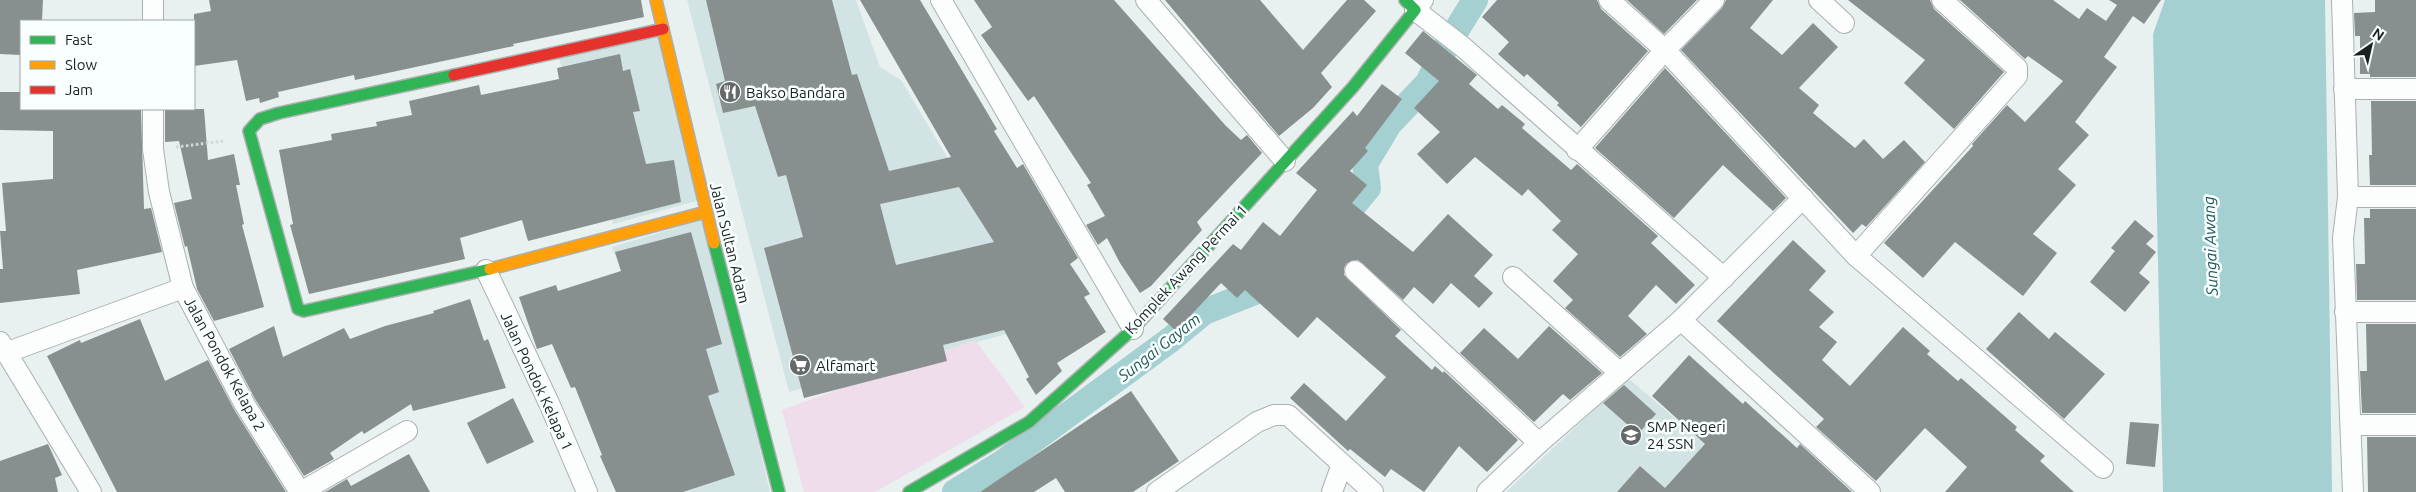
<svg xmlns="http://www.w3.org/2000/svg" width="2416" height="492" font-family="Ubuntu,sans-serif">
<rect width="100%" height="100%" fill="#e8f0f0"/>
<g fill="#d2e3e3">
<polygon points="687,0 856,0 880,67 901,80 992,232 1018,331 789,392"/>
<polygon points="656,23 700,200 613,224 605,181 581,124 556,50"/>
<polygon points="705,219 770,492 687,492 660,423 644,332 612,247"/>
<polygon points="1628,378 1760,492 1506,492"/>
</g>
<polygon fill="#efddec" points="975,340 1025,407 875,492 804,492 782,410"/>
<polygon fill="#a4d0d2" points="2165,0 2325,0 2332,492 2163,492 2153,34"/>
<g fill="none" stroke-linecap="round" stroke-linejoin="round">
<g stroke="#a4d0d2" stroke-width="26">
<polyline points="1332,231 1368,188 1365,164 1389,124 1428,83 1443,52 1475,0"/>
<polyline points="955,492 1002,463 1170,340 1204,312 1255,292 1279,274"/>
</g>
</g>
<g fill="#888f8f" fill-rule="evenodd">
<polygon points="0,0 43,0 42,21 21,21 21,55 0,54"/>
<polygon points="209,0 641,0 644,17 513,44 514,46 355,80 354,75 278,92 279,97 260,103 259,98 246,101 237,60 194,66 194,14 211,11"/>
<path d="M 706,0 L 832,0 L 852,75 L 857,74 L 889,171 L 951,157 L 860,0 L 920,0 L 997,129 L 994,131 L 1017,168 L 1023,164 L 1078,258 L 1070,264 L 1090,294 L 1084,297 L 1106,332 L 1057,363 L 1062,371 L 1036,395 L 1026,379 L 1029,377 L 1004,330 L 943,345 L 947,361 L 804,398 L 764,248 L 803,237 L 786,175 L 778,177 L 755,106 L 723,113 L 716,84 L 725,81 ZM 959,187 L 994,242 L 896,265 L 880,204 Z"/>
<polygon points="974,0 1114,0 1226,126 1241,140 1247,135 1262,153 1197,222 1202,230 1151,286 1140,293 1120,263 1107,238 1098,245 1086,225 1105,216 1087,185 1091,183 1034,96 1028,101 981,35 992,27"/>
<polygon points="1165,0 1260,0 1303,50 1347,0 1364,0 1376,11 1321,73 1332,87 1313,108 1279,136"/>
<polygon points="1497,0 1597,0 1601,9 1648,51 1581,127 1557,105 1559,103 1527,74 1524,77 1498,54 1509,42 1482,17"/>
<polygon points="1627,0 1697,0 1664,34"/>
<polygon points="1726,0 1773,0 1750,28 1782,55 1813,23 1838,47 1799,88 1819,105 1813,113 1855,148 1864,139 1883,159 1904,140 1925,162 1866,227 1862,224 1853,233 1681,50 1722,8"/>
<polygon points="1848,0 1930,0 1934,9 2004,72 1954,129 1904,83 1925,60"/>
<polygon points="1960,0 2053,0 2079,19 2087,8 2106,21 2117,5 2109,0 2161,0 2144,24 2133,16 2104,57 2117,67 2075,122 2089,135 2058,169 2076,185 2033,234 2057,253 2023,296 1955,242 1923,278 1884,243 1973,146 1972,144 2007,105 2025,122 2063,81 2028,56 2025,59"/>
<polygon points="2375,0 2416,0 2416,77 2370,77 2370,74 2360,74 2360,36 2355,36 2354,13 2375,12"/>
<polygon points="1423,31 1477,75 1469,84 1498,109 1502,105 1525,124 1522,128 1571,170 1577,164 1658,236 1651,243 1695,285 1676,304 1656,285 1628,316 1647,334 1620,357 1565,308 1573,300 1553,281 1578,254 1552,230 1561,221 1528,189 1522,196 1475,157 1447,184 1417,154 1440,132 1414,108 1439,81 1405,53"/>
<polygon points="620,54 623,71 630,69 640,111 633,112 646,164 674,160 681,202 528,241 522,220 460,238 465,259 309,294 290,225 293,224 279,150 332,140 331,134 377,126 376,122 412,115 409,101 479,85 481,95 559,79 557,68"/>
<polygon points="1665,68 1786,198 1773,211 1723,165 1674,218 1595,148"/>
<polygon points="1382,84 1402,99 1365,148 1368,151 1350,171 1367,185 1352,203 1413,252 1448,214 1493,255 1474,276 1493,293 1479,308 1451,283 1433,304 1414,287 1403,300 1358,260 1347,263 1344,268 1344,275 1401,330 1395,336 1432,370 1435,366 1443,373 1444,371 1518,440 1487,472 1459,446 1424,492 1391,469 1385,477 1350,449 1348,451 1290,398 1304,383 1346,421 1386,377 1317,317 1298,338 1245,290 1237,298 1221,283 1176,331 1163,319 1233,244 1241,250 1263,222 1280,236 1317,190 1296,173 1353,111 1357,116"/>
<polygon points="0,92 21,92 21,109 141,109 144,209 151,208 162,252 77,270 80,294 0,303 0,269 3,269 0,231 6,231 2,183 53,179 53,131 0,130"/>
<polygon points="2371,101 2416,101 2416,185 2370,185 2369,155 2372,155"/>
<polygon points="165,109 204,109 208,160 234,154 240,185 236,185 244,224 242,225 264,307 214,321 197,289 187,246 185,247 174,203 192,199 179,141 165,142"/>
<polygon points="2370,209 2416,209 2416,300 2357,300 2356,264 2365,264 2364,218 2370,218"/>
<polygon points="2135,220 2154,236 2146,244 2156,252 2139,273 2150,282 2125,312 2090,282 2115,251 2111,248"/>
<polygon points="691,232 722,344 706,349 719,392 708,396 735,475 683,492 616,492 600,456 602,455 575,387 571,388 552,344 537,349 519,297 556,285 558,291 621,271 615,252"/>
<polygon points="1793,240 1826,271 1809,290 1834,312 1819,327 1837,342 1822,360 1850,386 1903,327 1930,351 1927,354 1958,381 1961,378 2017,427 2015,430 2045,456 2040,461 2074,492 1945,492 1967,467 1925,428 1876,481 1816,427 1824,419 1717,321"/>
<polygon points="470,299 484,341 488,339 506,388 413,411 411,404 364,434 362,431 330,453 334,459 304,476 255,399 229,349 274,326 283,357 344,328 350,339 385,326 434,313 433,311"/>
<polygon points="2019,312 2049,339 2055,332 2105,374 2064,419 1986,349"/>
<polygon points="140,319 165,381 208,360 235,411 286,492 117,492 47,356 80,340 81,343"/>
<polygon points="2366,324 2416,324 2416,413 2362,413 2360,371 2367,371"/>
<polygon points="1549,326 1602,373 1570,400 1563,394 1534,422 1460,353 1484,328 1518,359"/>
<polygon points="1689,355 1743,404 1745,401 1797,448 1800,444 1852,492 1617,492 1640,466 1665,488 1705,444 1652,396"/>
<polygon points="1624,385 1656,414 1638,434 1603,403"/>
<polygon points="1131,391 1179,461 1133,492 1065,492 1056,478 1034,492 980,492"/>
<polygon points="513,398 534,442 487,464 467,423"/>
<polygon points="2130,422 2159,424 2155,467 2126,464"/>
<polygon points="2367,437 2416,437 2416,492 2368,492"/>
<polygon points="48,444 62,475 55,478 58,492 0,492 0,461"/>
<polygon points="409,454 430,492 325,492 347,479 351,486"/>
</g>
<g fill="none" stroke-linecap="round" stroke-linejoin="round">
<g stroke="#aab0b0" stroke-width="22">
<g id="street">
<polyline points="941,0 1133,329"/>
<polyline points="1146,0 1285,161"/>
<polyline points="1423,0 1415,10 1463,47 1724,278"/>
<polyline points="1609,0 1665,50 1856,256 2103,468"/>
<polyline points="1819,0 1844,23"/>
<polyline points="2342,0 2348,197 2343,238 2353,492"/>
<polyline points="153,21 153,0"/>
<polyline points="2344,89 2416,89"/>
<polyline points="153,109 153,149 159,192 183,288 245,405 300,492"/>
<polyline points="1577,150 1665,50 1714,0"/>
<polyline points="2348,197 2416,197"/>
<polyline points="1856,256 2017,76 2017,68 1942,0"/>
<polyline points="486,270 549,403 587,492"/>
<polyline points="1355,271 1539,443"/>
<polyline points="1513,277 1620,373"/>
<polyline points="2345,312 2416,312"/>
<polyline points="1681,320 1870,492"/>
<polyline points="0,342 91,492"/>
<polyline points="8,352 183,288"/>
<polyline points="2351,425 2416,425"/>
<polyline points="301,492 407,431"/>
<polyline points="1157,492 1257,422 1274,415 1288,415 1373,492"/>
<polyline points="1332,492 1342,464"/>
<polyline points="1487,492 1539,443 1681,320 1803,198"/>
</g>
</g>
<g stroke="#aab0b0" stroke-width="14">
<g id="fast">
<polyline points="454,75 279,113 260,119 249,131 298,309 304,311 490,269"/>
<polyline points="714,243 779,492"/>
<polyline points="909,492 1029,422 1133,329 1353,87 1415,10 1405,0"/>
</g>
</g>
<g stroke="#aab0b0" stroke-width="14">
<g id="slow">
<polyline points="656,0 714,243"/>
<polyline points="490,269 706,212"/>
</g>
</g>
<g stroke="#aab0b0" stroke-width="14">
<polyline id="jam" points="454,75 663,29"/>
</g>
<polyline stroke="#d3d6d6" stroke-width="3" stroke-dasharray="2.5 2.5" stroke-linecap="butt" points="176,147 224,141"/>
<use href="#street" stroke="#fcfdfd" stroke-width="20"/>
<use href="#fast" stroke="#30b455" stroke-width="11"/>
<use href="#slow" stroke="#ff9f0a" stroke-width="11"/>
<use href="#jam" stroke="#e5322d" stroke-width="11"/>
</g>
<defs>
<g id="restaurant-disc" transform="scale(1.125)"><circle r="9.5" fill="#636969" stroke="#f9ffff"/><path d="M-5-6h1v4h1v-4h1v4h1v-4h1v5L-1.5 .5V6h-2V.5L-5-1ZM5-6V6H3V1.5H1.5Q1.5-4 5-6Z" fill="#fff"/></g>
<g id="supermarket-disc" transform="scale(1.125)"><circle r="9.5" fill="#636969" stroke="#f9ffff"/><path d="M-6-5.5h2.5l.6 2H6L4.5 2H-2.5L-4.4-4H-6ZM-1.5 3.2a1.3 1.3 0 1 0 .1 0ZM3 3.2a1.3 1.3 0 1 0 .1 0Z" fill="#fff"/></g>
<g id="school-disc" transform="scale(1.125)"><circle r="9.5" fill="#636969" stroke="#f9ffff"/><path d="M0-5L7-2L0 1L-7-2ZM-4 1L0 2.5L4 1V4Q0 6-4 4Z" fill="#fff"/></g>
</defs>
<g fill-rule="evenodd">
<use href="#restaurant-disc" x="730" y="92"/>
<use href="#supermarket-disc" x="800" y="365"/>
<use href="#school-disc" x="1631" y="435"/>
</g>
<g text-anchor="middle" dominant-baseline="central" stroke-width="5" stroke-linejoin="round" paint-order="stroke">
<g font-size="15" fill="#1b2021" stroke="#f9ffff" text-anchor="start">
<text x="746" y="92">Bakso Bandara</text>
<text x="816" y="365">Alfamart</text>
<text x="1647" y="426">SMP Negeri<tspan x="1647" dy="17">24 SSN</tspan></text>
</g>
<g font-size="15" fill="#1b2021" stroke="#f9ffff">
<text transform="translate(730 243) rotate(76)">Jalan Sultan Adam</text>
<text transform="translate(1186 269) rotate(-47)">Komplek Awang Permai 1</text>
<text transform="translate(225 364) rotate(61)">Jalan Pondok Kelapa 2</text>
<text transform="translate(537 381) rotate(65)">Jalan Pondok Kelapa 1</text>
</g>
<g font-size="16" font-style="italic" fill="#235758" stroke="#f9ffff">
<text transform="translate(2210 246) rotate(-92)">Sungai Awang</text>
<text transform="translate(1159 347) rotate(-38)">Sungai Gayam</text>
</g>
</g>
<rect x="20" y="20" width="175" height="90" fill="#f9ffff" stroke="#a0a6a6"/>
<rect x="30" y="36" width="25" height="8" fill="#30b455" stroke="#a0a6a6"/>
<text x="65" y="45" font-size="15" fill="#1b2021">Fast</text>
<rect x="30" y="61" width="25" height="8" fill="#ff9f0a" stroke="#a0a6a6"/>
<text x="65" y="70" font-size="15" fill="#1b2021">Slow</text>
<rect x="30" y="86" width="25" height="8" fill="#e5322d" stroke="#a0a6a6"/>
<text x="65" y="95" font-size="15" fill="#1b2021">Jam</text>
<g transform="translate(2371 45) rotate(34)" stroke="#f9ffff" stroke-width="4" paint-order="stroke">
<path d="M0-4L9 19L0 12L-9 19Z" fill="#1b2021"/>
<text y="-8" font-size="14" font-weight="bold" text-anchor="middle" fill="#1b2021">N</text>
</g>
</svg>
